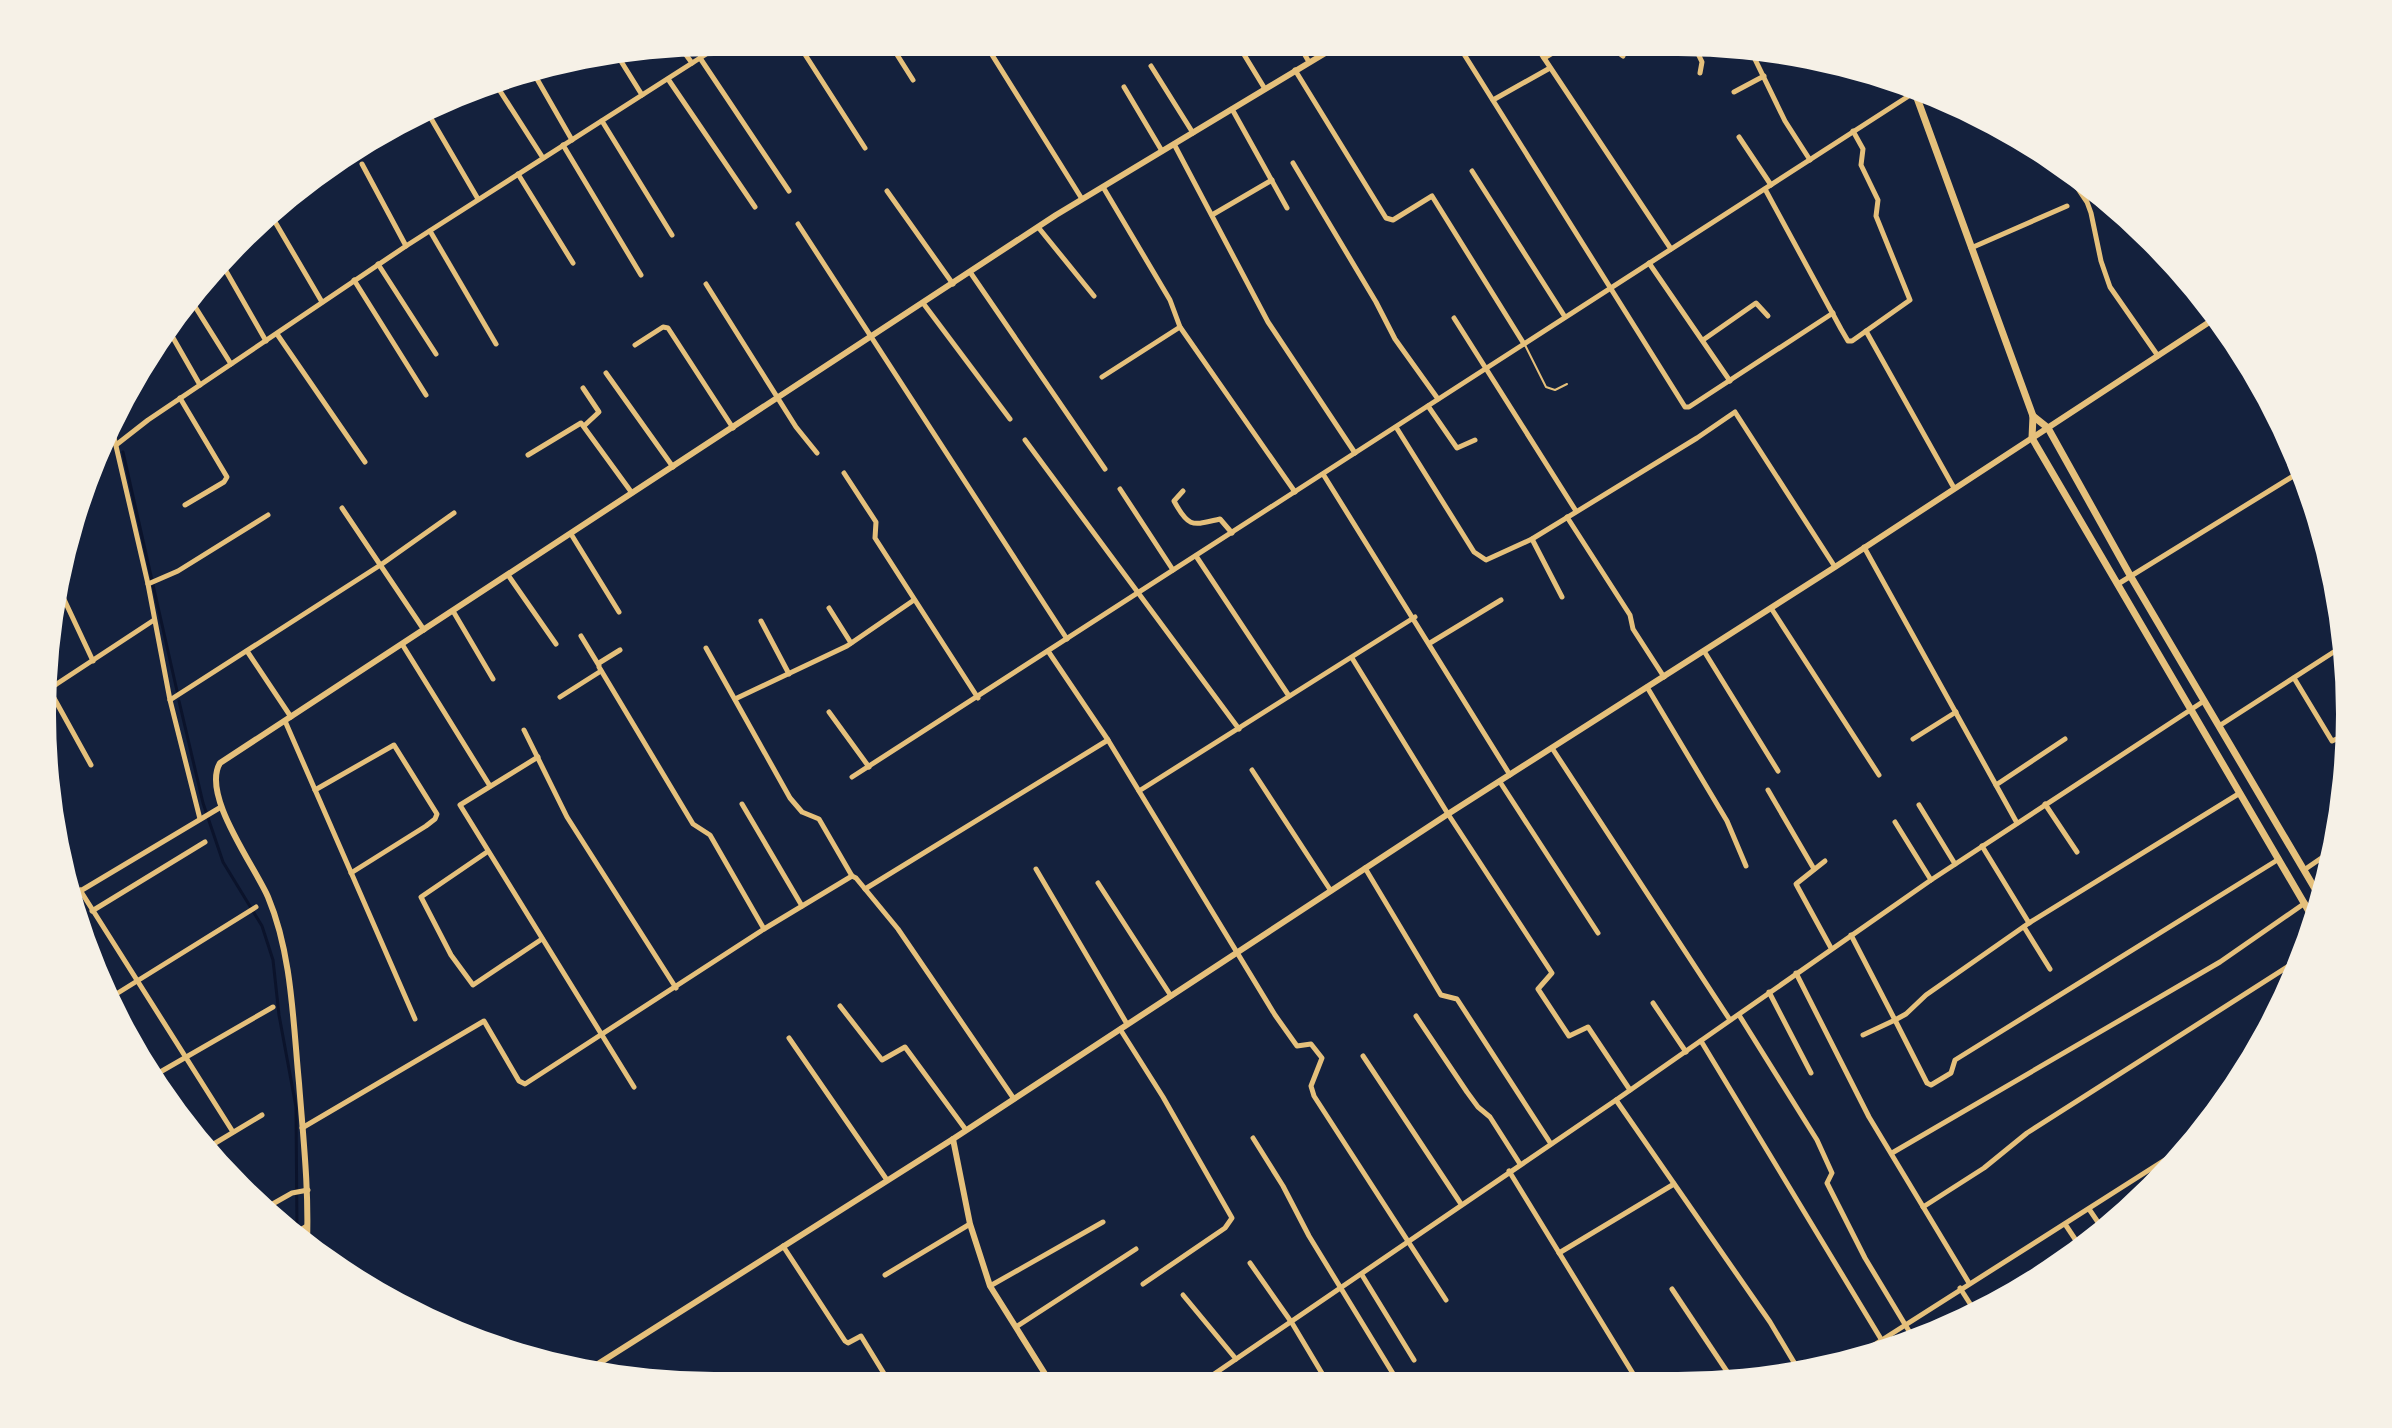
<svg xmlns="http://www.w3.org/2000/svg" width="2392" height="1428" font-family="'DejaVu Sans',sans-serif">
<rect width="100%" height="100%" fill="#14213d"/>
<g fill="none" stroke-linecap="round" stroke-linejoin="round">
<g stroke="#0b132b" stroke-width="3">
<polyline points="117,425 118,429"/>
<polyline points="123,452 177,691"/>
<polyline points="179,701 203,803 223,862 262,926 273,960 279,1015 296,1107 297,1232"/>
</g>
<polyline stroke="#e5c07b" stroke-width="2" points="1525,345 1546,387 1555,390 1567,384"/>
<g stroke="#e5c07b" stroke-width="5">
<polyline points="797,42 865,148"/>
<polyline points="889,42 913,80"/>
<polyline points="984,42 1082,199"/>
<polyline points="1237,43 1265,89"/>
<polyline points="1298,43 1309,62"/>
<polyline points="1457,43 1685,407 1689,407 1833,313"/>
<polyline points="1534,43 1671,249"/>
<polyline points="1605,43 1623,56"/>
<polyline points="1693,43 1702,62 1700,73"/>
<polyline points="681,48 692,63"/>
<polyline points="1750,49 1785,121 1810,160"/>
<polyline points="619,58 642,95"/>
<polyline points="700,58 789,191"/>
<polyline points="1544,58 1570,43"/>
<polyline points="1151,66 1193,133"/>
<polyline points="1295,70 1386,218 1393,220 1432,196 1524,344"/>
<polyline points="533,72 572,140"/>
<polyline points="668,79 755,207"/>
<polyline points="493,80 543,158"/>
<polyline points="1124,87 1162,151"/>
<polyline points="1734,92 1764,76"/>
<polyline points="1493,100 1550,68"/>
<polyline points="1232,109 1287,208"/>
<polyline points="429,115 478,199"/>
<polyline points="602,121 672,235"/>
<polyline points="1739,137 1771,185"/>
<polyline points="1174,144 1268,322 1355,453"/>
<polyline points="563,145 641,275"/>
<polyline points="1293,163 1376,302 1395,339 1438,399"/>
<polyline points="2061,163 2087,202 2091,213 2101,261 2110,287 2158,356"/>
<polyline points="362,164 406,246"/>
<polyline points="1472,171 1565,317"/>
<polyline points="518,174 573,263"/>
<polyline points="1103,187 1170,300 1180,327 1295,492"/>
<polyline points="1765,189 1841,329 1848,341 1852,341 1910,300 1876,216 1878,200 1861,165 1863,149 1853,131"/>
<polyline points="887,191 953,284"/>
<polyline points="271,215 322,302"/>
<polyline points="1212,215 1272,180"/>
<polyline points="798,224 1067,639"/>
<polyline points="1038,227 1094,296"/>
<polyline points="430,231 496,344"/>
<polyline points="1971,248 2067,206"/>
<polyline points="1649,263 1730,381"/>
<polyline points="222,264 266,341"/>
<polyline points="378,264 436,354"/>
<polyline points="970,272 1105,469"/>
<polyline points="354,280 426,395"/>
<polyline points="706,284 796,427 817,453"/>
<polyline points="189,297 231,364"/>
<polyline points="923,303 1010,419"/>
<polyline points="1454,318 1576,511"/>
<polyline points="168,329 200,385"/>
<polyline points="1866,331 1954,488"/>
<polyline points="277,334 365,462"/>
<polyline points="1703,340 1756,303 1768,316"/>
<polyline points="635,345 663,327 668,328 733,428"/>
<polyline points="606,373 673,467"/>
<polyline points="1102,377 1180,327"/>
<polyline points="583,388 599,412 584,426"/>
<polyline points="180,398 227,477 224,482 185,505"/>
<polyline points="1428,406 1457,448 1475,440"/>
<polyline points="1396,427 1474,552 1486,560 1532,539 1697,438 1735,412 1835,567"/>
<polyline points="113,433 148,584 170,700 200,819"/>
<polyline points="1025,440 1239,729"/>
<polyline points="116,445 148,420 406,246 725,42"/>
<polyline points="528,455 581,423 632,493"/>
<polyline points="844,473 876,522 875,538 978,698"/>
<polyline points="1323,474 1510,775"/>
<polyline points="1120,489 1173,570"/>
<path d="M 1183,491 L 1174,501 C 1189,529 1193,525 1220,519 L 1232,533"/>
<polyline points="342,508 424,630"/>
<polyline points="1567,517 1630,615 1633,629 1664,677"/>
<polyline points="571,534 619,612"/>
<polyline points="1532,539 1562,597"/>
<polyline points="1864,547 2017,823"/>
<polyline points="1196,556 1289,696"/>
<polyline points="508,575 556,644"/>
<polyline points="148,584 178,571 268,515"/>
<polyline points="2118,584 2303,470"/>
<polyline points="62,595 93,661"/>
<polyline points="829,608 851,643"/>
<polyline points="1771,608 1879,775"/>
<polyline points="453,611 493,679"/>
<polyline points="761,621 789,674"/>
<polyline points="581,636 598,664"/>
<polyline points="1430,643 1501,600"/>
<polyline points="402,644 490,786"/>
<polyline points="706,648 790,798 802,812 819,819 852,876 856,878 898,929 1014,1099"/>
<polyline points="620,650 599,663 599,667 693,824 710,835 764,929"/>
<polyline points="247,651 291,717"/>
<polyline points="1048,651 1108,740 1275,1015 1297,1046 1311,1044 1322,1058 1311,1086 1314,1096 1446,1300"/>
<polyline points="1704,651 1778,771"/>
<polyline points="1352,658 1448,814 1552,973 1538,989 1569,1036 1588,1027 1630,1090"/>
<polyline points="48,674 55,685"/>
<polyline points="2294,678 2332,741 2348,734"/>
<polyline points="1647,687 1727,821 1746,866"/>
<polyline points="49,689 91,765"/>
<polyline points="46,691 154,620"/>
<polyline points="560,697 601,671"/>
<polyline points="735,699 847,646 914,600"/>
<polyline points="170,700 382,564 454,513"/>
<polyline points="829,712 869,767"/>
<polyline points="285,721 415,1019"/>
<polyline points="2219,726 2343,646"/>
<polyline points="524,730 567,817 676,988"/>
<polyline points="1913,739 1956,712"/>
<polyline points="1552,748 1730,1020"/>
<polyline points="538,757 460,805 634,1087"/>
<polyline points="1252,770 1331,891"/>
<polyline points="852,777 1918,90"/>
<polyline points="1500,782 1598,933"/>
<polyline points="1996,785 2065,739"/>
<polyline points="315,790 394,745 437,814 435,819 426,826 351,873"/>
<polyline points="1768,790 1814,869"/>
<polyline points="1139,791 1415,617"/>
<polyline points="742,804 802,906"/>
<polyline points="2045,804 2077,852"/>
<polyline points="1919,805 1955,864"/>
<polyline points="1895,822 1931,880"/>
<polyline points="1982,846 2029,923"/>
<polyline points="487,852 421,897 451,955 473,985 542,939"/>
<polyline points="1825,861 1796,884 1831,948"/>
<polyline points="1365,868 1441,995 1457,999 1551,1144"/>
<polyline points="1036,869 1127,1024"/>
<polyline points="2304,870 2336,848"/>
<polyline points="1098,883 1171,996"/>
<polyline points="865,889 1108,740"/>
<polyline points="80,890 233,1132"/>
<polyline points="72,896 221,807"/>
<polyline points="92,911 205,842"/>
<polyline points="2024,927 2050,969"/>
<polyline points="1851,935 1895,1020 1906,1014 1926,995 2029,923 2240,793"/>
<polyline points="1796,973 1869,1117 1969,1283"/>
<polyline points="1769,992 1811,1073"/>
<polyline points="113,996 256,907"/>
<polyline points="1653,1003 1686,1052"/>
<polyline points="840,1006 882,1060 905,1047 966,1130"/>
<polyline points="1739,1015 1817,1140 1832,1173 1827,1183 1865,1258 1915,1341"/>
<polyline points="1416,1016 1467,1092 1478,1107 1490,1117 1520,1164"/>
<polyline points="1120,1029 1163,1097 1232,1218 1225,1228 1143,1284"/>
<polyline points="1863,1035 1895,1020 1927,1083 1931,1085 1951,1073 1955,1060 2279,859"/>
<polyline points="789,1038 887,1180"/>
<polyline points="1701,1041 1881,1339"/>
<polyline points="1363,1056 1461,1204"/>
<polyline points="155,1075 273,1007"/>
<polyline points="1616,1100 1770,1322 1798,1369"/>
<polyline points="302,1128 484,1021 519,1081 525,1084 764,929 852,876"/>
<polyline points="1253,1138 1283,1186 1309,1236 1400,1385"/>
<polyline points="207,1148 262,1115"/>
<polyline points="1892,1153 2220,962 2305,903"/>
<polyline points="1509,1171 1640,1385"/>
<polyline points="269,1206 292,1193 308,1190"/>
<polyline points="1923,1207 1984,1168 2027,1133 2303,957"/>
<polyline points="2089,1209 2104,1231"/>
<polyline points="2065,1224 2081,1248"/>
<polyline points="297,1232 307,1226"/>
<polyline points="783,1246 845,1341 848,1343 861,1336 891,1385"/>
<polyline points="1559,1253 1674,1184"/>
<polyline points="1250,1263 1292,1323 1329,1385"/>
<polyline points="336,1269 345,1266"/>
<polyline points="885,1275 970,1224"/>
<polyline points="1362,1275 1414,1360"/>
<polyline points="990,1286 1103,1222"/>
<polyline points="1960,1288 1976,1313"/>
<polyline points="1672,1289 1734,1382"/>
<polyline points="1183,1295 1236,1359"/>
<polyline points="1016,1327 1136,1249"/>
<polyline points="1852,1359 2182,1149"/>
<polyline points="1198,1385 1616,1100 1931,880 2204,701"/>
</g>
<g stroke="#e5c07b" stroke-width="6">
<polyline points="953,1139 970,1224 990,1286 1052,1385"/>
<path d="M 307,1242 C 309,1188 303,1136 299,1083 C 293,1022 292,954 268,897 C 254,865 201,795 220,763 L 1056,215 L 1342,43"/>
<polyline points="590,1369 953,1139 1448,814 1835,567 2217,317"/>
</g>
<g stroke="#e5c07b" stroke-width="7">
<polyline points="1913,87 2033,416 2032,438 2314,920"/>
<polyline points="2033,416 2048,428 2131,577 2321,899"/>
</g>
</g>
<path d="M0 0H2392V1428H0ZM714 56H1678A658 658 0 0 1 2336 714V714A658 658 0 0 1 1678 1372H714A658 658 0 0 1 56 714V714A658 658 0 0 1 714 56Z" fill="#f6f1e7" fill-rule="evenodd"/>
</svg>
